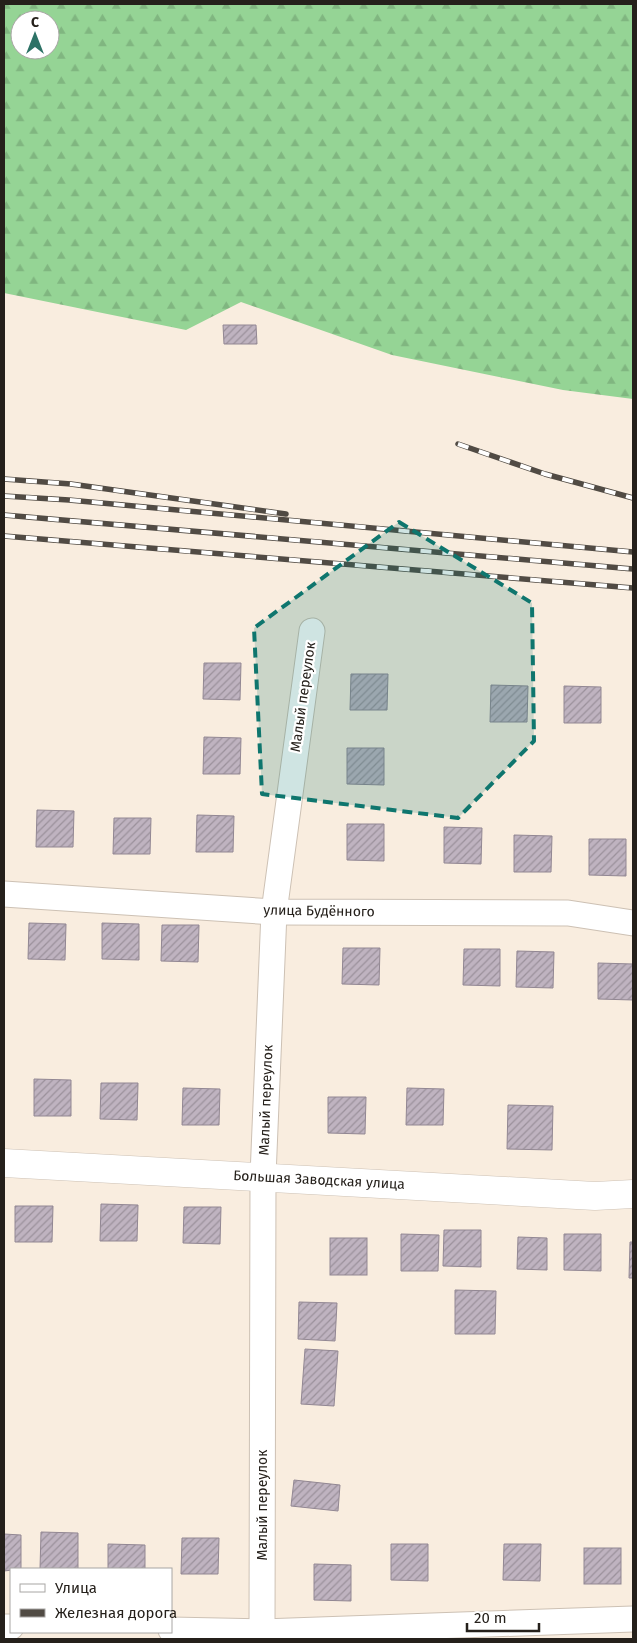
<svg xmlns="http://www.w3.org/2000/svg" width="637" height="1643" font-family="'Fira Sans',sans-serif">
<defs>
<pattern id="forest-firs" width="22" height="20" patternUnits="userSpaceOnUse" patternTransform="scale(1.25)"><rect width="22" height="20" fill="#95d495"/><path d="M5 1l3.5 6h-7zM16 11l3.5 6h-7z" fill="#80b680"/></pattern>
<pattern id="building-hatch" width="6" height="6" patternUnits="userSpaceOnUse" patternTransform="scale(1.25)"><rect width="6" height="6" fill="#bfb3c0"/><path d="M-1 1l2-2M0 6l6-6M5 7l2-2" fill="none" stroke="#9b919b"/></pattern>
</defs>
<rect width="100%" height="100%" fill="#f9eddf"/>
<path fill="url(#forest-firs)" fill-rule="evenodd" d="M 4,4 L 633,4 L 633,399 L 563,390 L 392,355 L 241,302 L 186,330 L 4,293 ZM 20,20 L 50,20 L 50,50 L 20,50 Z"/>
<g fill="url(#building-hatch)" stroke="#928793">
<polygon points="223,325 256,325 257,344 224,344"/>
<polygon points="204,663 241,663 240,700 203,699"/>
<polygon points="351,674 388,674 387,710 350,710"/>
<polygon points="491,685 528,686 527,722 490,722"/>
<polygon points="564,686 601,687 601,723 564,723"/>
<polygon points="204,737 241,738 240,774 203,774"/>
<polygon points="347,748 384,748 384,785 347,784"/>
<polygon points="37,810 74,811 73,847 36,847"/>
<polygon points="197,815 234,816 233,852 196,852"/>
<polygon points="114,818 151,818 150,854 113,854"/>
<polygon points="347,824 384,824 384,861 347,860"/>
<polygon points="444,827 482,828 481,864 444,863"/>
<polygon points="514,835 552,836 551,872 514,872"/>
<polygon points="589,839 626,839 626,876 589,875"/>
<polygon points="29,923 66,924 65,960 28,959"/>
<polygon points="102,923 139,924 139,960 102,959"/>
<polygon points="162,925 199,925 198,962 161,961"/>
<polygon points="343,948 380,948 379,985 342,984"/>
<polygon points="464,949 500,949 500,986 463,985"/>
<polygon points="517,951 554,952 553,988 516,987"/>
<polygon points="598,963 633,964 633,1000 598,999"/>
<polygon points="34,1079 71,1080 71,1116 34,1116"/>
<polygon points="101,1083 138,1083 137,1120 100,1119"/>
<polygon points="183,1088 220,1089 219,1125 182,1125"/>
<polygon points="407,1088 444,1089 443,1125 406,1125"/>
<polygon points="328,1097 366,1097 365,1134 328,1133"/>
<polygon points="508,1105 553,1106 552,1150 507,1149"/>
<polygon points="101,1204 138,1205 137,1241 100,1241"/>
<polygon points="15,1206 53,1206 52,1242 15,1242"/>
<polygon points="184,1207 221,1207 220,1244 183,1243"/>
<polygon points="444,1230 481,1230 481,1267 443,1266"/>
<polygon points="401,1234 439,1235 438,1271 401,1271"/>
<polygon points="564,1234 601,1234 601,1271 564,1270"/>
<polygon points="518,1237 547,1238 547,1270 517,1269"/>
<rect x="330" y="1238" width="37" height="37"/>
<polygon points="630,1242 633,1242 633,1278 629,1278"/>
<polygon points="455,1290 496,1291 495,1334 455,1334"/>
<polygon points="299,1302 337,1303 335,1341 298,1339"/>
<polygon points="305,1349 338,1351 334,1406 301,1404"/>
<polygon points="294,1480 340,1485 338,1511 291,1506"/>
<polygon points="41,1532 78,1533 78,1569 40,1569"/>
<polygon points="4,1534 21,1535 21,1569 4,1571"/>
<polygon points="182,1538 219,1538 218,1574 181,1574"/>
<polygon points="108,1544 145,1545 145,1569 108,1569"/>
<polygon points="391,1544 428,1544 428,1581 391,1580"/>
<polygon points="504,1544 541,1544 540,1581 503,1580"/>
<rect x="584" y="1548" width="37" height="36"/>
<polygon points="314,1564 351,1565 351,1601 314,1600"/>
</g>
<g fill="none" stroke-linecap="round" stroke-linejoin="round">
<g stroke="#cdc1b4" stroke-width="27">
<g id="minor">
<polyline points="4,894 274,912 568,913 633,923"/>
<polyline points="4,1627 11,1627"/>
<polyline points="171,1630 262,1632 633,1619"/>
<polyline points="262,1632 263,1176 274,912 312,631"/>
</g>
</g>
<g stroke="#cdc1b4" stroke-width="29">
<polyline id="tertiary" points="4,1163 595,1196 633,1194"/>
</g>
<use href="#minor" stroke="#fff" stroke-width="25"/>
<use href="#tertiary" stroke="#fff" stroke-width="28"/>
<g stroke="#514b44" stroke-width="5.5">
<g id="rail">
<polyline points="458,444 545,474 633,498"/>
<polyline points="4,479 71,484 286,514"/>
<polyline points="4,496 69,500 633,552"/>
<polyline points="4,515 633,569"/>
<polyline points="4,536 633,588"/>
</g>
</g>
<use href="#rail" stroke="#fff" stroke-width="4" stroke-dasharray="11" stroke-linecap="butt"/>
</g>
<path fill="#0f766e" fill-opacity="0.2" stroke="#0f766e" stroke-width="4" stroke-dasharray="10 6" stroke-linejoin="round" d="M 399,522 L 532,603 L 534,741 L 458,818 L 262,794 L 254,628 Z"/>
<g text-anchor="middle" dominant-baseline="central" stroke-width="4.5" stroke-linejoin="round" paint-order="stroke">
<g font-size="14" fill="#25201b" stroke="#fff">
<text transform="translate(303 697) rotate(-82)">Малый переулок</text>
<text transform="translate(319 911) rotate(1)">улица Будённого</text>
<text transform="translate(266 1100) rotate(-88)">Малый переулок</text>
<text transform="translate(319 1180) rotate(3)">Большая Заводская улица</text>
<text transform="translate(262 1505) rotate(-90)">Малый переулок</text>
</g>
</g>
<rect width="637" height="1643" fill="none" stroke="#25201b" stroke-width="10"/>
<rect x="10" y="1568" width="162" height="65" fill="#ffffff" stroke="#a8a6a4"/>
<rect x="20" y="1584" width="25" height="8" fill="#ffffff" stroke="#a8a6a4"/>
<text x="55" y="1593" font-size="15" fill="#25201b">Улица</text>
<rect x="20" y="1609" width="25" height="8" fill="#514b44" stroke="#a8a6a4"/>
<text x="55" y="1618" font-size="15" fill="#25201b">Железная дорога</text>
<g transform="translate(35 35)"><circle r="24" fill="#ffffff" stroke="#a8a6a4"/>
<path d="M0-4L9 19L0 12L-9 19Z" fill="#2d7266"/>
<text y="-8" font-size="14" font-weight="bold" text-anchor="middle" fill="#25201b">С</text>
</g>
<path d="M467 1623v8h72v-8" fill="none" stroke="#25201b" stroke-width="2.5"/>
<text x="474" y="1623" font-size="15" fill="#25201b" stroke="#ffffff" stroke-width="4" paint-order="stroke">20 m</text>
</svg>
